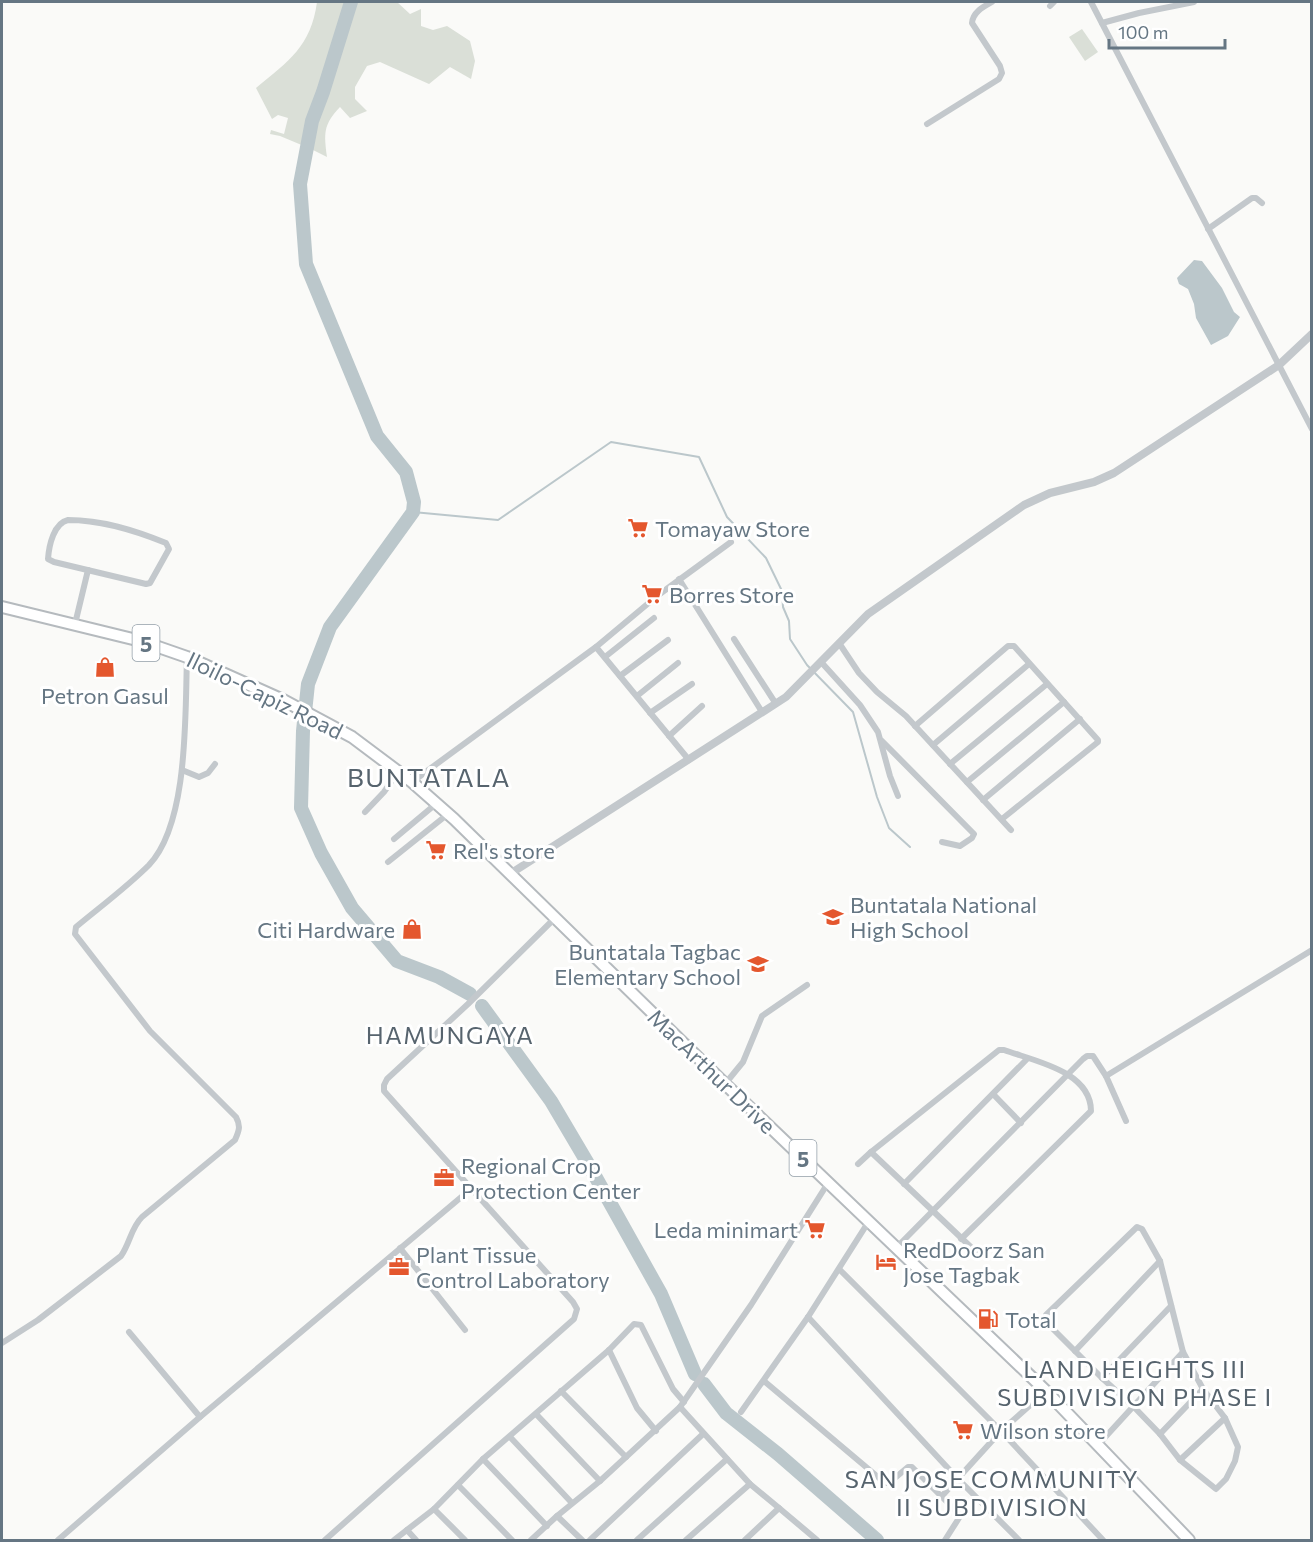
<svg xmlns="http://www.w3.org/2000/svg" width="1313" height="1542" font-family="Commissioner,sans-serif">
<rect width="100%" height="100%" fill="#fafaf8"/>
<g fill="#dadfd7">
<path d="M 317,2 L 348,2 L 315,101 L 304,146 L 280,136 L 270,134 L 271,130 L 284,134 L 288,118 L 278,115 L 272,119 L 256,88 C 289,61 311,46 317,2 Z"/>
<path d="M 354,2 L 397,2 L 410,14 L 421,9 L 421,26 L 433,30 L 447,26 L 470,41 L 475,61 L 471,79 L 450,67 L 429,84 L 380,62 L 367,66 L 355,87 L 355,99 L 367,111 L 350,118 L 340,107 C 323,125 324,133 327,157 L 309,148 L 311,132 Z"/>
<polygon points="1082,29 1098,52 1085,61 1069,37"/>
</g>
<polygon fill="#bbc7cb" points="1194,260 1202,261 1222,288 1234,312 1240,317 1228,336 1211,345 1196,318 1194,304 1188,289 1179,284 1177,278"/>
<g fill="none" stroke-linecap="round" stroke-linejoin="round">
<polyline stroke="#bbc7cb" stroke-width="2" points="413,512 498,520 611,442 699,457 727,517 766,558 782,591 783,607 789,621 790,639 807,665 853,712 877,797 889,828 910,847"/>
<g stroke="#bbc7cb" stroke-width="14">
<polyline points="351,2 323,92 312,121 300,184 306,264 377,436 406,472 414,502 413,512 330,627 308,684 303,731 301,808 321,853 352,908 397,961 439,977 470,994"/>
<polyline points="482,1006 551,1101 590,1167 661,1294 695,1374"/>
<polyline points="704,1384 726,1413 778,1454 877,1540"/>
</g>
<g stroke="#b5babe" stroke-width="14">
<polyline id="primary" points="2,607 141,641 187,657 283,700 352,737 412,782 454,819 725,1084 1046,1391 1189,1540"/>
</g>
<g stroke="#c3c8cc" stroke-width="6">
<polyline points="1091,2 1312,429"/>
<polyline points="1050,6 1054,2"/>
<polyline points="1102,23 1139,13 1194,2"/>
<path d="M 927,124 L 999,79 L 1002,73 L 1000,66 L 972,23 C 973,12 983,7 992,2"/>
<polyline points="1208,229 1252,198 1256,198 1262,203"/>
<path d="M 68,520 C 102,520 134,530 166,543 L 169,549 L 150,583 L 146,584 L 54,562 L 48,559 C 49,545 54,523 68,520 Z"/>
<polyline points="679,579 762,712"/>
<polyline points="75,624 88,570"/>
<polyline points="734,639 776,704"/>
<polyline points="839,643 859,673 877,692 906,716 1011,830"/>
<polyline points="596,647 689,760"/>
<polyline points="605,657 654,618"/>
<polyline points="822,663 860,705 878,732 890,776 898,796"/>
<polyline points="620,676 668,640"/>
<polyline points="637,696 678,663"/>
<polyline points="650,713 692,684"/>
<polyline points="915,726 1008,646 1014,646 1098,740 1098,742 1002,819"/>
<polyline points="669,736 702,706"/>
<polyline points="882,741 974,834 972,838 960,846 942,842"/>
<polyline points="933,745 1029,664"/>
<polyline points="950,764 1047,684"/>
<polyline points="182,770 199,777 208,773 215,764"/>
<polyline points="412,782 596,647 657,596 731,542"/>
<polyline points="967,782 1064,702"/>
<polyline points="983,800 1080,719"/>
<polyline points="365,812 384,792 398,772"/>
<polyline points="394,839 437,803"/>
<polyline points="388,862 448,814"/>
<polyline points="1106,1076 1126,1121"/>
<polyline points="725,1084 743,1062 762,1016 807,985"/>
<polyline points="993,1094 1021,1123"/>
<polyline points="871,1152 975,1251"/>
<path d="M 858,1164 L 871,1152 L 999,1050 L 1004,1050 C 1034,1061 1091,1071 1091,1111 L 961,1239"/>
<polyline points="904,1184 1027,1059"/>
<polygon points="1137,1227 1142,1229 1160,1261 1183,1352 1203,1389 1225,1418 1238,1447 1235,1461 1226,1479 1216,1489 1180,1460 1160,1434 1133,1406 1102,1378 1045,1321 1046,1315"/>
<polyline points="897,1247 1083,1059 1087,1056 1093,1056 1106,1076 1312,950"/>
<polyline points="400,1248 465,1330"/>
<polyline points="840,1270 1001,1431 1103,1540"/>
<polyline points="808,1317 958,1479 1019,1540"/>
<polyline points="129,1332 200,1417"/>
<path d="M 2,1343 L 38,1320 L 121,1256 C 130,1243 131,1228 142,1217 L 235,1140 C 239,1131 241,1126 236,1117 L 150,1031 L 75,934 L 76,927 C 100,907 127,887 149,865 C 189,823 185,712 187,657"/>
<polyline points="609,1350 637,1408 656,1431"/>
<polyline points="1075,1351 1160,1261"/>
<polyline points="1102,1378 1171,1306"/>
<polyline points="764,1381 885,1483 889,1483 908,1467 912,1467 959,1514 959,1518 945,1540"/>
<polyline points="561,1391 626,1457"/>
<polyline points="680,1407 750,1484 779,1508 745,1540"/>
<polyline points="741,1412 808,1317 869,1221"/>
<polyline points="536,1414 600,1481"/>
<polyline points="1160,1434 1203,1389"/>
<polyline points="511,1438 572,1503"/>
<polyline points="1098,1445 1183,1352"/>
<polyline points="483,1459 547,1526"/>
<polyline points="1180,1460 1225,1418"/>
<polyline points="458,1485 512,1540"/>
<polyline points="942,1496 1001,1431 1046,1391"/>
<polyline points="779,1508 817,1540"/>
<polyline points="434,1509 465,1540"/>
<polyline points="557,1516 582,1540"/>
<polyline points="407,1530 416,1540"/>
<polyline points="58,1540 200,1417 472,1188"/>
<polyline points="325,1540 574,1319 577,1309 573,1302 384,1091 384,1085 387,1079 468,1004 555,918"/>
<polyline points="394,1540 434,1509 483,1459 609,1350 634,1324 641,1325 673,1389 684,1402"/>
<polyline points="531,1540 557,1516 600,1481 680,1407 751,1305 828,1183"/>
<polyline points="590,1540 703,1434"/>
<polyline points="637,1540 727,1459"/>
<polyline points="686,1540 750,1484"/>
</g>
<polyline stroke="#c3c8cc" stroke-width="8" points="510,874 786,697 868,614 1024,505 1050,493 1094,482 1114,473 1279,365 1312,334"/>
<use href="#primary" stroke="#fff" stroke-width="10"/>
</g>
<defs>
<g id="supermarket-bare" transform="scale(1.62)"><path d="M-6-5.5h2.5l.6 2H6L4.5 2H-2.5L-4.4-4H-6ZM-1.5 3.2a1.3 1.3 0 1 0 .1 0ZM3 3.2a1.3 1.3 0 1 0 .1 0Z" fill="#e4572e" stroke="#fff" stroke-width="2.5" paint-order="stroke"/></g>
<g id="shop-bare" transform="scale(1.62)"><path d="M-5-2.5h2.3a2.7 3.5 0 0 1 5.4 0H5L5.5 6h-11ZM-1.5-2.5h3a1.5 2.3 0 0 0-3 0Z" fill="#e4572e" stroke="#fff" stroke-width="2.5" paint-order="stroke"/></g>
<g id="school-bare" transform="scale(1.62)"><path d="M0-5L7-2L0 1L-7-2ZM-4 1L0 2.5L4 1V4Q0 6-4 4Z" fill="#e4572e" stroke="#fff" stroke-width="2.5" paint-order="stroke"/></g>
<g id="office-bare" transform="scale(1.62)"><path d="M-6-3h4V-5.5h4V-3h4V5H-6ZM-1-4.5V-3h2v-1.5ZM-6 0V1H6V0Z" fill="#e4572e" stroke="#fff" stroke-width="2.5" paint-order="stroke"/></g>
<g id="hotel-bare" transform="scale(1.62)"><path d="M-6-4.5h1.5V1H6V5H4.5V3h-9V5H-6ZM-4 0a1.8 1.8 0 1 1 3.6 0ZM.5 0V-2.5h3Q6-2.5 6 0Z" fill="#e4572e" stroke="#fff" stroke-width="2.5" paint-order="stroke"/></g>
<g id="fuel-bare" transform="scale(1.62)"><path d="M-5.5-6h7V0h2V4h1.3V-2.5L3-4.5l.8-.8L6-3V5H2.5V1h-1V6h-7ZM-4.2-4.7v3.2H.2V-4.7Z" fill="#e4572e" stroke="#fff" stroke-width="2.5" paint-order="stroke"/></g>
</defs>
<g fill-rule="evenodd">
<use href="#supermarket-bare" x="638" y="528"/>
<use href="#supermarket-bare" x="652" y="594"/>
<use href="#shop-bare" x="105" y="667"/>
<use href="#supermarket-bare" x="436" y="850"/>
<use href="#school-bare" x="833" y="917"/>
<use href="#shop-bare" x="412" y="929"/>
<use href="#school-bare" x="758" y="964"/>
<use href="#office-bare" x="444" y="1178"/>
<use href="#supermarket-bare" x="815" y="1229"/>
<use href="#hotel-bare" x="886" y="1262"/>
<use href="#office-bare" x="399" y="1267"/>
<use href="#fuel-bare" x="988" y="1319"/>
<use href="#supermarket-bare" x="963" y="1430"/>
</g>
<g text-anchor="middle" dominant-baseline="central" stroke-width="6" stroke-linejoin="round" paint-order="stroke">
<g fill="#fff" stroke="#939fa8" stroke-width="1.5">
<rect x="132.5" y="625" width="27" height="36" rx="4.5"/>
<rect x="789.5" y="1140" width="27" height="36" rx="4.5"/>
</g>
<g font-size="21" font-weight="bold" fill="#657683">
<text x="146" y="643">5</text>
<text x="803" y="1158">5</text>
</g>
<g font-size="22" fill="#657683" stroke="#fff" text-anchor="start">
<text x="655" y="528">Tomayaw Store</text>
<text x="669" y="594">Borres Store</text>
<text x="105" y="695" text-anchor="middle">Petron Gasul</text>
<text x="453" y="850">Rel's store</text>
<text x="850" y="904">Buntatala National<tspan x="850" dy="25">High School</tspan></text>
<text x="395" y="929" text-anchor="end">Citi Hardware</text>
<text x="741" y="951" text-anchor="end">Buntatala Tagbac<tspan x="741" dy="25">Elementary School</tspan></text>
<text x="461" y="1165">Regional Crop<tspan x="461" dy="25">Protection Center</tspan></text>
<text x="798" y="1229" text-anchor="end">Leda minimart</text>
<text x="903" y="1249">RedDoorz San<tspan x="903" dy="25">Jose Tagbak</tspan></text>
<text x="416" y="1254">Plant Tissue<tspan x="416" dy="25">Control Laboratory</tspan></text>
<text x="1005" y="1319">Total</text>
<text x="980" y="1430">Wilson store</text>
</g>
<g font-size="22" fill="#657683" stroke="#fff">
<text transform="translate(265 695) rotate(26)">Iloilo-Capiz Road</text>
<text transform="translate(712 1071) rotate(44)">MacArthur Drive</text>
</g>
<g font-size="24" letter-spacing="1.5" fill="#57646e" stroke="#fff">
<text x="450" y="1034">HAMUNGAYA</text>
<text x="1135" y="1368">LAND HEIGHTS III<tspan x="1135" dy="28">SUBDIVISION PHASE I</tspan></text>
<text x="992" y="1478">SAN JOSE COMMUNITY<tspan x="992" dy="28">II SUBDIVISION</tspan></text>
</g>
<g font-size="26" letter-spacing="1.5" fill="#57646e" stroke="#fff">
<text x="429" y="776">BUNTATALA</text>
</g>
</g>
<rect width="1313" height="1542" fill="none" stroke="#657683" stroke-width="6"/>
<path d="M1109 39v9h116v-9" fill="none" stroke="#657683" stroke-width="3"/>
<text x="1118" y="39" font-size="18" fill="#657683" stroke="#ffffff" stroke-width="4.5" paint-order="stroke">100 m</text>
</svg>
